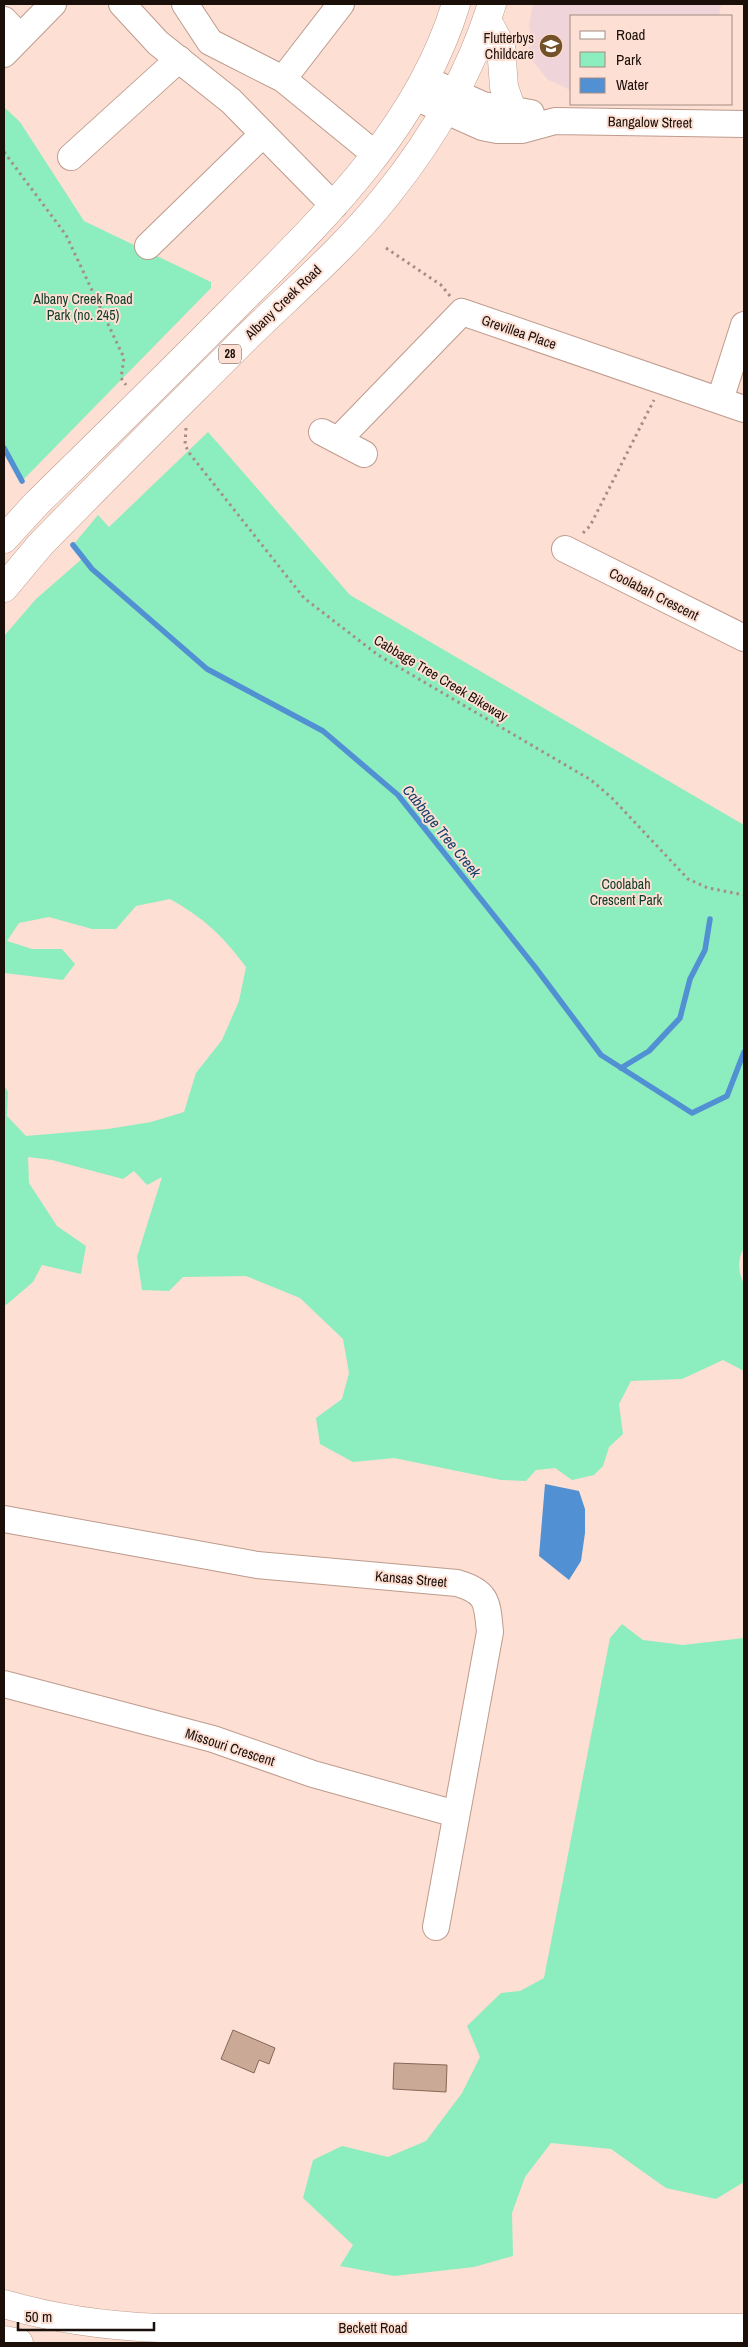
<svg xmlns="http://www.w3.org/2000/svg" width="748" height="2347" font-family="'Archivo Narrow',sans-serif">
<rect width="100%" height="100%" fill="#fddfd3"/>
<polygon fill="#efd5da" points="533,4 721,4 719,16 572,16 572,91 547,79 532,60 528,47 533,45 529,26"/>
<g fill="#8cedbf">
<polygon points="4,107 20,122 84,221 211,282 211,288 22,481 4,448"/>
<path d="M 208,432 L 350,595 L 744,825 L 744,1248 C 737,1259 738,1272 744,1284 L 744,1371 L 723,1360 L 682,1379 L 631,1381 L 619,1404 L 623,1434 L 609,1447 L 603,1466 L 594,1475 L 572,1480 L 555,1468 L 536,1470 L 526,1481 L 501,1480 L 394,1458 L 353,1462 L 320,1444 L 316,1418 L 342,1399 L 349,1373 L 343,1339 L 300,1298 L 246,1276 L 183,1277 L 169,1291 L 142,1290 L 137,1257 L 162,1177 L 147,1185 L 134,1171 L 123,1179 L 52,1160 L 28,1157 L 29,1183 L 57,1226 L 86,1246 L 81,1274 L 42,1265 L 33,1282 L 6,1305 L 4,1304 L 4,1085 L 8,1092 L 7,1116 L 26,1136 L 108,1129 L 151,1122 L 184,1112 L 196,1073 L 222,1040 L 239,1001 L 246,967 C 222,935 205,919 170,899 L 136,906 L 116,929 L 92,929 L 49,917 L 19,923 L 7,941 L 32,949 L 62,949 L 75,964 L 63,980 L 4,973 L 4,636 L 36,599 L 83,558 L 73,545 L 98,515 L 109,527 Z"/>
<polygon points="622,1624 643,1640 683,1645 744,1638 744,2182 716,2199 666,2188 611,2149 551,2143 525,2177 512,2213 513,2256 474,2267 394,2276 340,2266 353,2245 303,2198 313,2160 342,2146 388,2157 426,2141 462,2093 480,2057 467,2026 501,1993 520,1991 544,1978 610,1638"/>
</g>
<polygon fill="#5191d3" points="545,1484 579,1491 585,1509 585,1533 581,1561 569,1580 539,1556"/>
<g fill="none" stroke-linecap="round" stroke-linejoin="round">
<g stroke="#5191d3" stroke-width="5.5">
<polyline points="4,448 22,481"/>
<polyline points="73,545 92,569 207,669 323,731 398,795 535,967 601,1055 692,1113 727,1096 744,1052"/>
<polyline points="621,1068 649,1051 680,1018 690,979 705,950 710,919"/>
</g>
</g>
<g fill="#caa997" stroke="#876858">
<polygon points="233,2030 275,2048 269,2064 259,2060 254,2073 221,2059"/>
<polygon points="394,2063 447,2065 446,2092 393,2089"/>
</g>
<g fill="none" stroke-linecap="round" stroke-linejoin="round">
<g stroke="#be9b8d" stroke-width="28">
<g id="minor">
<polyline points="122,4 158,43 231,101 334,206"/>
<polyline points="185,4 210,42 283,79 376,155"/>
<polyline points="4,20 20,37"/>
<polyline points="4,54 53,4"/>
<polyline points="283,79 341,4"/>
<polyline points="425,79 483,105 531,113"/>
<polyline points="415,97 482,127 497,130 522,130 555,121 744,124"/>
<polyline points="71,157 179,59"/>
<polyline points="148,246 263,134"/>
<polyline points="720,400 744,325"/>
<polyline points="322,432 364,454"/>
<polyline points="338,440 462,312 744,409"/>
<polyline points="565,549 744,638"/>
<path d="M 4,1519 L 257,1565 L 457,1583 C 488,1592 487,1602 490,1632 L 436,1927"/>
<polyline points="4,1684 213,1739 313,1774 456,1814"/>
</g>
</g>
<g stroke="#be9b8d" stroke-width="29">
<g id="major">
<polyline points="487,20 501,46 504,87 512,110"/>
<path d="M 4,539 L 36,504 C 103,438 170,373 236,306 C 325,217 418,128 456,4"/>
<path d="M 4,588 L 40,545 C 108,475 177,407 246,338 C 293,292 346,247 387,195 C 433,138 470,74 492,4"/>
<path d="M 4,2304 C 55,2319 106,2326 160,2328 L 744,2328"/>
<polyline points="4,2340 19,2343"/>
</g>
</g>
<g stroke="#a58e85" stroke-width="3" stroke-dasharray="2.5 4" stroke-linecap="butt">
<polyline points="4,152 66,235 124,358 121,378 126,385"/>
<polyline points="386,248 441,285 450,296"/>
<polyline points="186,428 185,445 190,454 304,598 378,655 591,780 612,798 688,879 708,888 744,895"/>
<polyline points="583,533 590,526 654,400"/>
</g>
<use href="#minor" stroke="#fff" stroke-width="26"/>
<use href="#major" stroke="#fff" stroke-width="28"/>
</g>
<defs>
<g id="school-disc" transform="scale(1.25)"><circle r="9.5" fill="#735129" stroke="#fddfd3"/><path d="M0-5L7-2L0 1L-7-2ZM-4 1L0 2.5L4 1V4Q0 6-4 4Z" fill="#fff"/></g>
</defs>
<g fill-rule="evenodd">
<use href="#school-disc" x="551" y="46"/>
</g>
<g text-anchor="middle" dominant-baseline="central" stroke-width="4" stroke-linejoin="round" paint-order="stroke">
<rect fill="#fddfd3" stroke="#5f4d46" stroke-width="1" x="219" y="344.5" width="22" height="19" rx="4"/>
<g font-size="12" font-weight="bold" fill="#1b0f0a">
<text x="230" y="354">28</text>
</g>
<g font-size="14" fill="#1b0f0a" stroke="#fddfd3" text-anchor="end">
<text x="534" y="38">Flutterbys<tspan x="534" dy="16">Childcare</tspan></text>
</g>
<g font-size="14" fill="#1b0f0a" stroke="#fddfd3">
<text transform="translate(650 122) rotate(1)">Bangalow Street</text>
<text transform="translate(283 302) rotate(-44)">Albany Creek Road</text>
<text transform="translate(519 332) rotate(19)">Grevillea Place</text>
<text transform="translate(654 594) rotate(27)">Coolabah Crescent</text>
<text transform="translate(441 678) rotate(31)">Cabbage Tree Creek Bikeway</text>
<text transform="translate(411 1579) rotate(5)">Kansas Street</text>
<text transform="translate(230 1747) rotate(18)">Missouri Crescent</text>
<text x="373" y="2328">Beckett Road</text>
</g>
<g font-size="14" fill="#0d3b29" stroke="#fddfd3">
<text x="83" y="299">Albany Creek Road<tspan x="83" dy="16">Park (no. 245)</tspan></text>
<text x="626" y="884">Coolabah<tspan x="626" dy="16">Crescent Park</tspan></text>
</g>
<g font-size="15" font-style="italic" fill="#11406b" stroke="#fddfd3">
<text transform="translate(442 831) rotate(51)">Cabbage Tree Creek</text>
</g>
</g>
<rect width="748" height="2347" fill="none" stroke="#1b0f0a" stroke-width="10"/>
<rect x="570" y="15" width="162" height="90" fill="#fddfd3" stroke="#a38c83"/>
<rect x="580" y="31" width="25" height="8" fill="#ffffff" stroke="#a38c83"/>
<text x="616" y="40" font-size="15" fill="#1b0f0a">Road</text>
<rect x="580" y="52" width="25" height="15" fill="#8cedbf" stroke="#a38c83"/>
<text x="616" y="65" font-size="15" fill="#1b0f0a">Park</text>
<rect x="580" y="78" width="25" height="15" fill="#5191d3" stroke="#a38c83"/>
<text x="616" y="90" font-size="15" fill="#1b0f0a">Water</text>
<path d="M18 2322v8h136v-8" fill="none" stroke="#1b0f0a" stroke-width="2.5"/>
<text x="25" y="2322" font-size="15" fill="#1b0f0a" stroke="#fddfd3" stroke-width="4" paint-order="stroke">50 m</text>
</svg>
